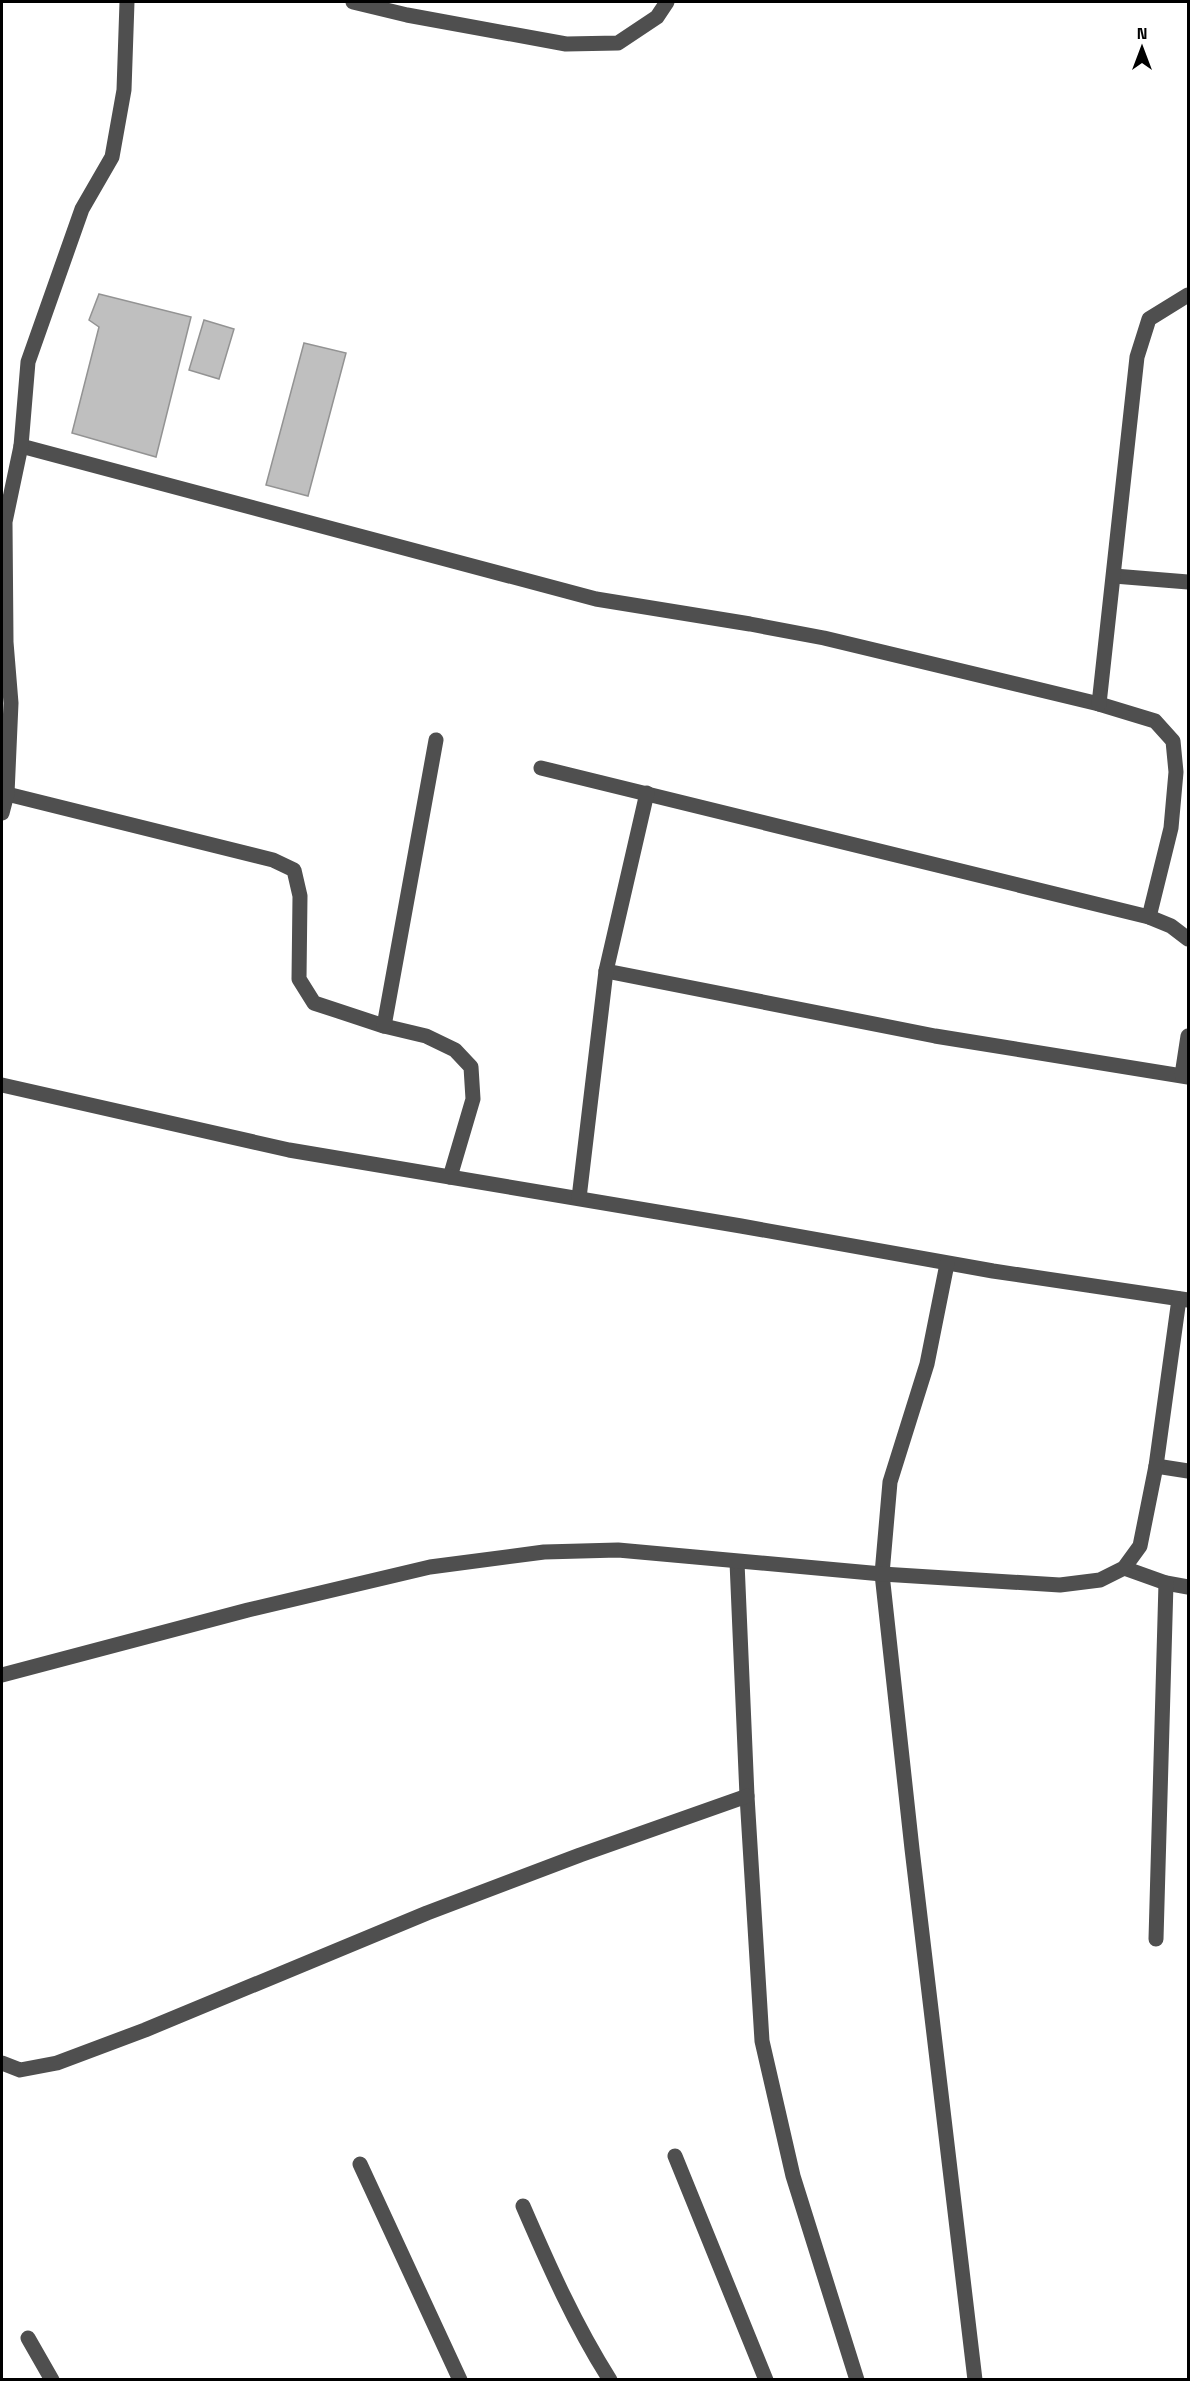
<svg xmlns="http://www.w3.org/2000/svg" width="1190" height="2381" font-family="'Space Grotesk',sans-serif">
<rect width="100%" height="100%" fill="#fff"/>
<g fill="#bfbfbf" stroke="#939393" stroke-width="1.5">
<polygon points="99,294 191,317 156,457 72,433 99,327 89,320"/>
<polygon points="204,320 234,329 219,379 189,370"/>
<polygon points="304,343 346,353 308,496 266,485"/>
</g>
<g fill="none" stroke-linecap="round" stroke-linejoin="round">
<g stroke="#4f4f4f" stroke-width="15">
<polyline points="353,2 407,15 566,44 618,43 657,17 667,2"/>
<polyline points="21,446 596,599 750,624 824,638 1099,704 1155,721 1173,741 1176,772 1171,828 1149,917"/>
<polyline points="1114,576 1188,582"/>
<polyline points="1099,704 1137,357 1149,319 1188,295"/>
<polyline points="541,768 1149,917 1171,926 1188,939"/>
<polyline points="7,794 273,860 294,870 300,896 299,979 314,1003 384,1026 426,1036 455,1050 471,1067 473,1099 450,1177"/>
<polyline points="2,813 7,794 11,703 6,642 5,522 21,446 28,362 82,209 112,157 124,90 127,2"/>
<polyline points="606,971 935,1036 1188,1077"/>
<polyline points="384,1026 436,740"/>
<polyline points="1182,1075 1188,1036"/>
<polyline points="2,1085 289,1150 741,1226 993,1271 1188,1300"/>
<polyline points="579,1198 606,971 647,793"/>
<polyline points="947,1264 927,1364 890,1482 882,1574 912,1849 975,2380"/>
<polyline points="1156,1466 1188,1471"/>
<polyline points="737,1562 747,1796 762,2041 793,2176 857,2380"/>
<polyline points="1124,1568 1166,1583 1188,1587"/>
<polyline points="2,1675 248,1610 430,1567 544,1552 618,1550 882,1574 1060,1585 1100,1580 1124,1568 1140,1546 1156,1466 1179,1299"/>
<polyline points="1156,1939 1166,1583"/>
<polyline points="2,2063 20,2070 57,2063 145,2030 427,1913 580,1855 747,1796"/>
<polyline points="675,2156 766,2380"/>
<polyline points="360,2164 460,2380"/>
<path d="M 523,2206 C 549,2266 575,2325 610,2380"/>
<polyline points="28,2338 52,2380"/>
</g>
</g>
<rect width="1190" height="2381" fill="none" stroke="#000000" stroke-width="6"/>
<g transform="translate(1142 48)" stroke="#ffffff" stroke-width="4.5" paint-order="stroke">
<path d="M0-4.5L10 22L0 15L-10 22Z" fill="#000000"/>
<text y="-9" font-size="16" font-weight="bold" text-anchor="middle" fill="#000000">N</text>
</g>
</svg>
